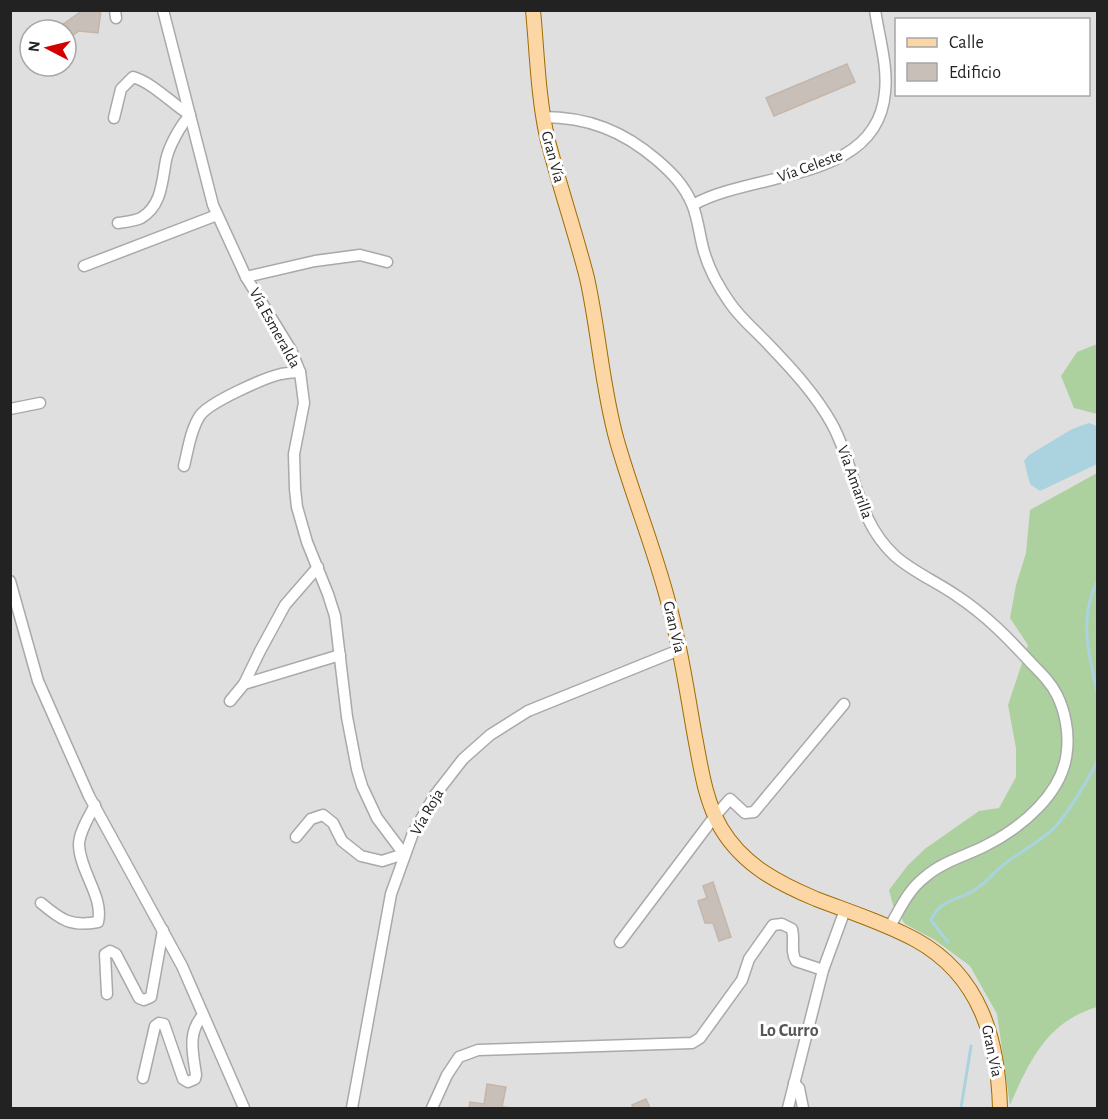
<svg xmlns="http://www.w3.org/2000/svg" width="1108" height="1119" font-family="'Alegreya Sans',sans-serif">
<rect width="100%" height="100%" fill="#f2efe9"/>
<path fill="#e0dfdf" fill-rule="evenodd" d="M 11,11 L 1097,11 L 1097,1108 L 11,1108 ZM 896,20 L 1088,20 L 1088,94 L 896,94 ZM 30,30 L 66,30 L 66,66 L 30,66 Z"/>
<g fill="#add19e">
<polygon points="1097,344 1097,414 1074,408 1061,376 1077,352"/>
<path d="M 1097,473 L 1097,1007 C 1047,1022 1030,1060 1010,1105 L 997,1014 L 970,966 L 935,940 L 905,924 L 893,905 L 889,890 L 908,865 L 926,848 L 979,811 L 999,808 L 1016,777 L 1016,748 L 1008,705 L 1028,645 L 1010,618 L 1016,585 L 1026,553 L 1030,510 Z"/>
</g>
<polygon fill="#aad3df" points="1089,423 1097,426 1097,464 1040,491 1030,484 1024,461 1029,455 1072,429"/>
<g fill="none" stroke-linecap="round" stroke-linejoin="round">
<g stroke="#aad3df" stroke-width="3">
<path d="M 1098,580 C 1078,618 1089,656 1098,696"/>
<path d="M 948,942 L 931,920 C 941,897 961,901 979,887 C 988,881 994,872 1003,865 C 1019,853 1037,843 1052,830 C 1066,817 1090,777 1098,759"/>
<polyline points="961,1108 971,1046"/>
</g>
</g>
<g fill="#c7bfb8" stroke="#c4b6ab" stroke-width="1.5">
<polygon points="79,10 101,10 98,33 79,31 66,40 66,30 56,29 79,13"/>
<polygon points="847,64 855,82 774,116 766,98"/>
<polygon points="713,882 731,937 719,941 713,923 705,923 698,901 707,898 703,886"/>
<polygon points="487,1084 506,1087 502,1107 512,1108 469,1108 470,1102 484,1104"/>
<polygon points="646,1099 650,1108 633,1108 632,1105"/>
</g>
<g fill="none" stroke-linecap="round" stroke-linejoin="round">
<g stroke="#a9a9a9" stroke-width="13">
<g id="minor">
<polyline points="115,10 116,18"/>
<polyline points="163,10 213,205 246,277 291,350 300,372 304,403 294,454 295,489 297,507 307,542 328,594 335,616 347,717 357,769 362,786 377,818 404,854 382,861 361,856 342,841 333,823 323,815 311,819 296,837"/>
<path d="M 543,117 C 588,117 623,131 657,160 C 672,173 684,185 692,204 C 698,218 699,233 703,248 C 708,268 718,286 730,303 C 741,319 756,331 769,345 C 792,369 816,395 832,424 C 857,470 855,519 895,556 C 913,572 937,582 957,596 C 986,615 1009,639 1032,664 C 1042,674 1051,683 1057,695 C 1065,711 1069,732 1067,750 C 1064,793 1021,828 985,846 C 965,856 942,862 925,877 C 908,890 900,909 889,928"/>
<path d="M 114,118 L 121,89 L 133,77 C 153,83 171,103 190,115 C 180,126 169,146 166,160 C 162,181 162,206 141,218 C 135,221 125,222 118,223"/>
<path d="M 693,205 C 752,171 878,183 885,92 C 888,66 879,37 875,10"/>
<polyline points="84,266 217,215"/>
<polyline points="246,277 315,261 360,255 387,262"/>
<polyline points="10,409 40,403"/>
<path d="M 184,466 C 188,450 190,432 199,417 C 207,403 264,378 281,374 C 287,373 294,372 300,372"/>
<polyline points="10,581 38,681 89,796 182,966 244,1108"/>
<polyline points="244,684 260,651 285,605 318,567"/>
<polyline points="230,701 244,684 340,655"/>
<path d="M 41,903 C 61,920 71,927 98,922 C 104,897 80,872 79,845 C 79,832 89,817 95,805"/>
<polyline points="620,942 715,816 730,799 745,813 754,812 844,704"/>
<polyline points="107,994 105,954 110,951 116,954 139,998 144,1000 151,997 163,930"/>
<path d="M 143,1078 L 155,1026 L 159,1023 L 164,1024 L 183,1079 L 188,1082 L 195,1079 L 196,1075 C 193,1053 187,1033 203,1015"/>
<polyline points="794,1083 799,1088 803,1108"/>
<polyline points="352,1108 391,894 413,833 435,795 463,759 490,735 528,711 679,650"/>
<path d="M 432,1108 L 447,1075 L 459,1057 L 478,1050 L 692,1043 L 700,1038 L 742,980 L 749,959 L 773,925 L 782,924 L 792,929 C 795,940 790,951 796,961 L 823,970"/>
<polyline points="788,1108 823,970 845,910"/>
</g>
</g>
<g stroke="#a06b00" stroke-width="16">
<path id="major" d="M 533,10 C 537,52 538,96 547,137 C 559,185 575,231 587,278 C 599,332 602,388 617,441 C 633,497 655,550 669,605 C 681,648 687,693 695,737 C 701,768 705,800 721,828 C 743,865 778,883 816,899 C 850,912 885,923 916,940 C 981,976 998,1040 1000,1108"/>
</g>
<use href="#minor" stroke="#fff" stroke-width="10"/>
<use href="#major" stroke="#fcd6a4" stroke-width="14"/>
</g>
<g text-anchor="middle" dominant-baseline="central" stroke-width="6" stroke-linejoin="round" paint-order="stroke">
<g font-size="16" fill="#222" stroke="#fff">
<text transform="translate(553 157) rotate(75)">Gran Vía</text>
<text transform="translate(810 166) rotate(-20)">Vía Celeste</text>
<text transform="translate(275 328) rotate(61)">Vía Esmeralda</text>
<text transform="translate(855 482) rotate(70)">Vía Amarilla</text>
<text transform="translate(674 627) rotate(77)">Gran Vía</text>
<text transform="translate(427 812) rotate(-60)">Vía Roja</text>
<text transform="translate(992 1051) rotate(78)">Gran Vía</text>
</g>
<g font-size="18" font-weight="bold" fill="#555" stroke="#fff">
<text x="789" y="1031">Lo Curro</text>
</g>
</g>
<rect width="1108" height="1119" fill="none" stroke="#222222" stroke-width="24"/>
<rect x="895" y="18" width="195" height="78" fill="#ffffff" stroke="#a7a7a7" stroke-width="1.5"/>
<rect x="907" y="38" width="30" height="9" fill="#fcd6a4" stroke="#a7a7a7" stroke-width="1.5"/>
<text x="949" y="48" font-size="18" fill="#222222">Calle</text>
<rect x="907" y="63" width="30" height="18" fill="#c7bfb8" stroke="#a7a7a7" stroke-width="1.5"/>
<text x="949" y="78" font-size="18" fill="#222222">Edificio</text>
<g transform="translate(48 48) rotate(277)"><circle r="28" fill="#ffffff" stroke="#a7a7a7" stroke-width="1.5"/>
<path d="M0-4.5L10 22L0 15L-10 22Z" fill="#d40000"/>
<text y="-9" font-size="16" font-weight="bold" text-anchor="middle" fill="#222222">N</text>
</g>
</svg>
